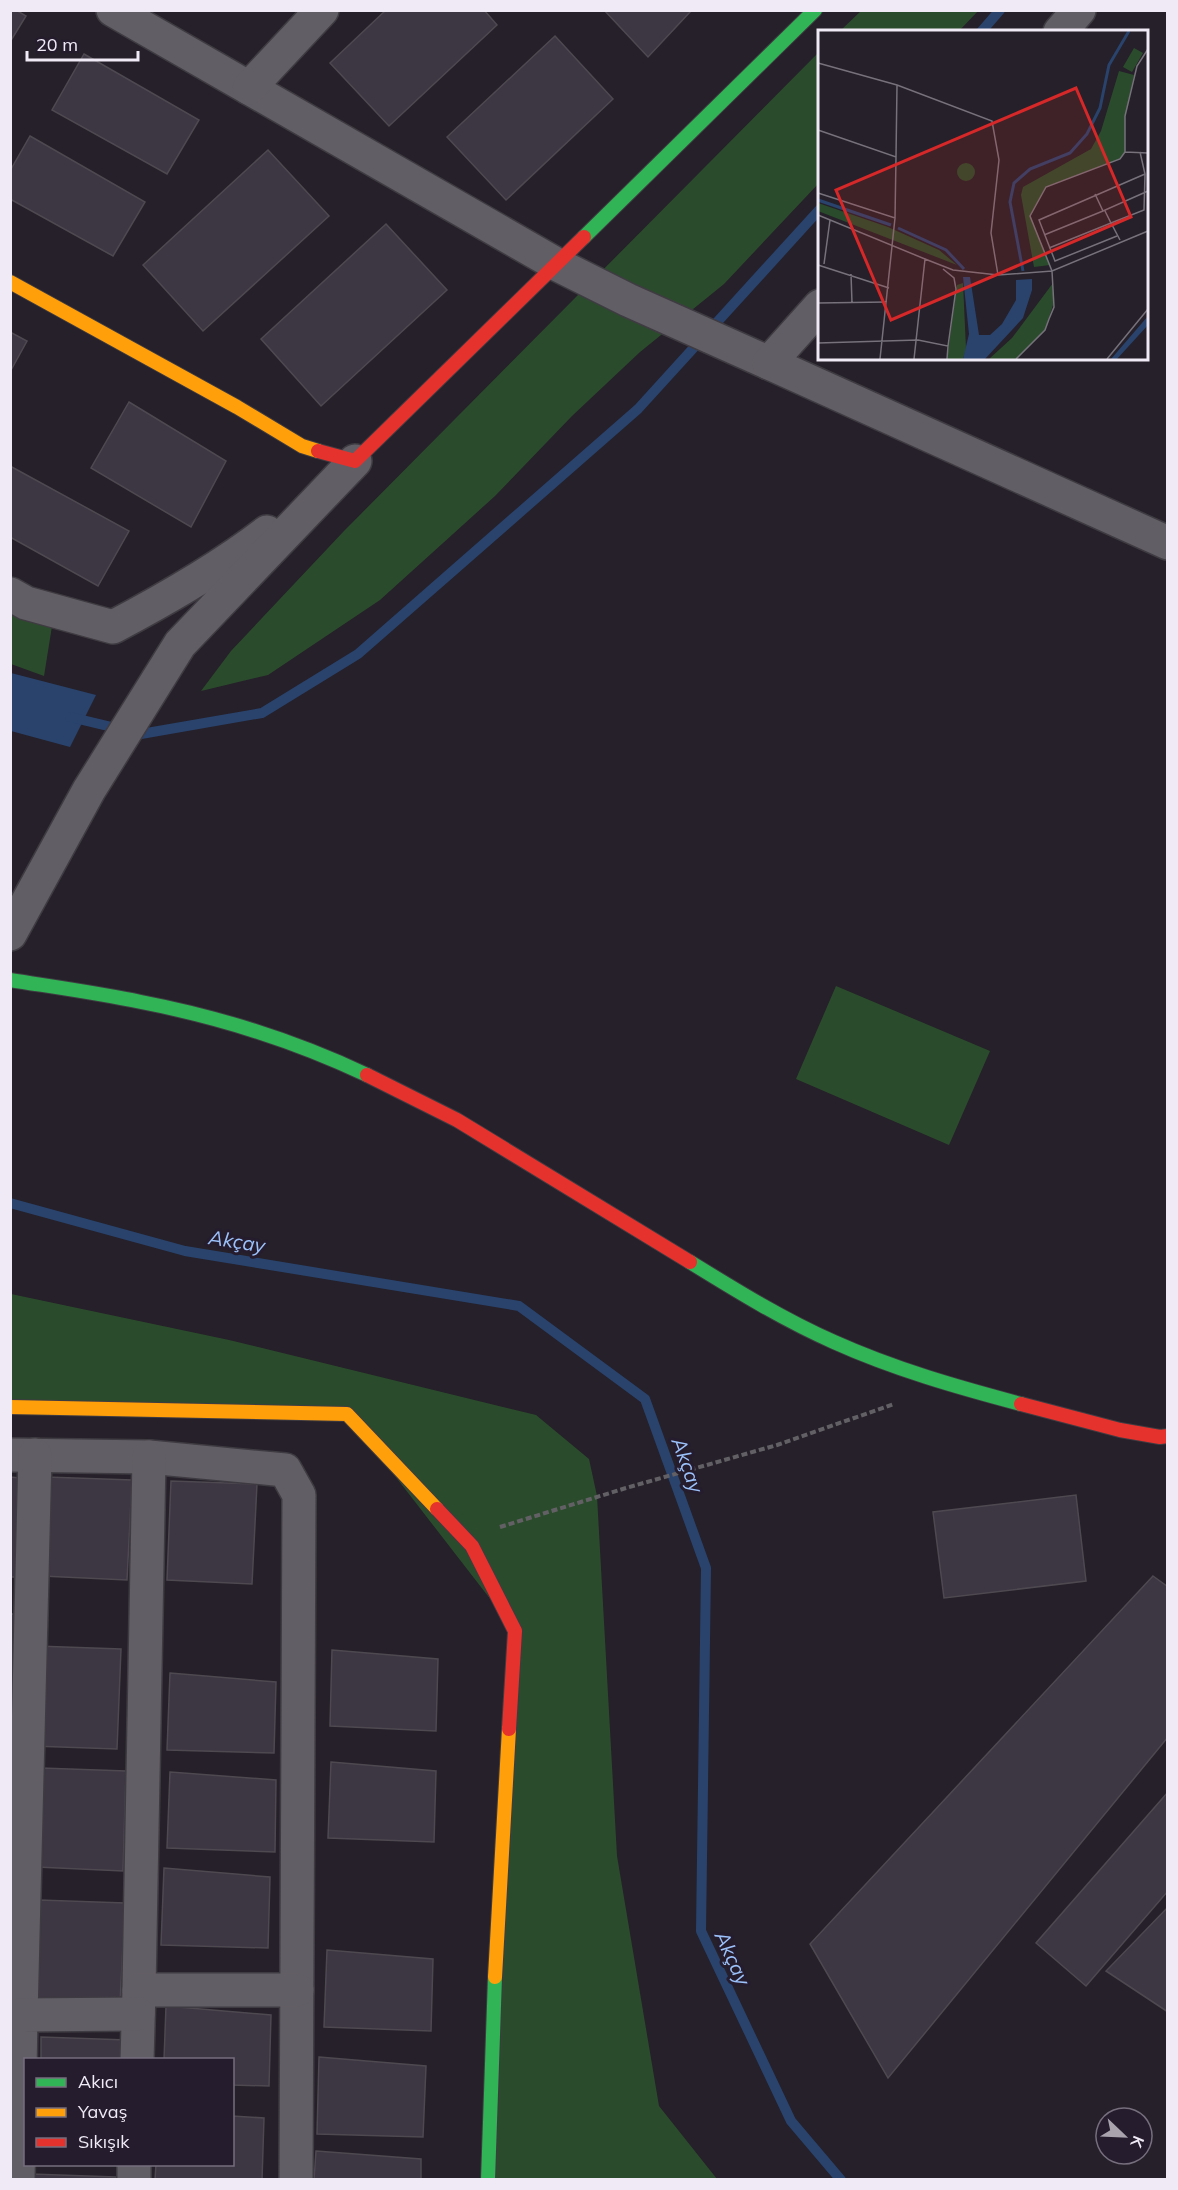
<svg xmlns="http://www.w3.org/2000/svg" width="1178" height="2190" font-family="Mulish,sans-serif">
<rect width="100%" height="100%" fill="#252029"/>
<g fill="#2b4c2c">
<polygon points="861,11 861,10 978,11 959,31 840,31"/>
<polygon points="819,52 819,183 724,284 640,352 572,416 495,496 380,600 268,675 201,691 231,651 344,531"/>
<polygon points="10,594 52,626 44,676 11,664"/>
<polygon points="836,986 990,1051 949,1145 796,1079"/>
<polygon points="11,1294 229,1340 536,1415 589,1459 597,1496 617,1856 659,2106 717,2179 489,2179 515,1631 347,1414 11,1408"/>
</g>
<polygon fill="#29436d" points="11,673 96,695 70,747 11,731"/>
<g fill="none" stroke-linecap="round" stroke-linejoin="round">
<g stroke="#29436d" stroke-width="10">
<polyline points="981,32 1000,10"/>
<polyline points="70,717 141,734 262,713 358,654 638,409 820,209"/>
<polyline points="10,1203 185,1251 519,1306 645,1399 706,1568 701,1931 791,2121 841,2180"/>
</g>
</g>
<g fill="#3d3643" stroke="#4e4951" stroke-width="1.5">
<polygon points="10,10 16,10 26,16 10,42"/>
<polygon points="386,10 484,10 497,25 389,126 330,63"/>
<polygon points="604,10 691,10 691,11 648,57"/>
<polygon points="555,36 613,99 506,200 447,137"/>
<polygon points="84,54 199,120 167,174 52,110"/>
<polygon points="30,136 145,202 113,256 10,199 10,171"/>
<polygon points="268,150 329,216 203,331 143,265"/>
<polygon points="386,224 447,290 321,406 261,339"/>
<polygon points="10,332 27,341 10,372"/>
<polygon points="129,402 226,461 191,527 91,468"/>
<polygon points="10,466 129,531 98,586 10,537"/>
<polygon points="10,1477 20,1478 16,1577 10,1577"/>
<polygon points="46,1477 132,1480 127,1580 42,1576"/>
<polygon points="171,1481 257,1484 252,1584 167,1580"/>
<polygon points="1076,1495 1086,1581 944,1598 933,1512"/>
<polygon points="1153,1576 1168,1587 1168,1737 888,2078 810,1944"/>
<polygon points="10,1614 15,1614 11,1713 10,1713"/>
<polygon points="36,1646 121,1649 117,1749 32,1746"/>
<polygon points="332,1650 438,1659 436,1731 330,1726"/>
<polygon points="170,1673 276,1682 274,1753 167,1750"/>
<polygon points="331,1762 436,1771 434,1842 328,1838"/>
<polygon points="41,1768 126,1771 123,1871 37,1867"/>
<polygon points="170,1772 276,1780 275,1852 167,1848"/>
<polygon points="1168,1792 1168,1891 1086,1986 1036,1943"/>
<polygon points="164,1868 270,1877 268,1948 161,1945"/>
<polygon points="39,1900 125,1903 120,2003 35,2000"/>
<polygon points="1168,1907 1168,2012 1106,1971"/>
<polygon points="327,1950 433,1959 431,2031 324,2027"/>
<polygon points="166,2006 271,2015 269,2086 232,2085 232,2060 164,2060"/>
<polygon points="41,2037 127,2040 126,2060 41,2060"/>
<polygon points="319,2057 426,2066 423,2137 317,2134"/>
<polygon points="232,2116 264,2118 262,2180 155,2180 156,2164 232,2164"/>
<polygon points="316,2151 421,2159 421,2180 314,2180"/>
<polygon points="31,2174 116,2177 116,2180 30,2180"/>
</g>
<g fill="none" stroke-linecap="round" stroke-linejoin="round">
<g stroke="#3f3b42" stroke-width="36">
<g id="street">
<polyline points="113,10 556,264 628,300 769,363"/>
<polyline points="1060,32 1079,10"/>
<polyline points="249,88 322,10"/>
<polyline points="820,306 769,363 1168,543"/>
<path d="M 10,594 L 26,603 L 113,627 C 166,599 219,569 267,532"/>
<polyline points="10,934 89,790 180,644 355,461"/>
<polyline points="10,1455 149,1457 285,1470 299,1495 296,2180"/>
<polyline points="139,1990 149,1457"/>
<polyline points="10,2016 21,2015 35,1455"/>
<polyline points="137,2060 139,1990 297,1990"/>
<polyline points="18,2180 21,2015 138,2014"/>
<polyline points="134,2180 134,2164"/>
</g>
</g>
<g stroke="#3f3b42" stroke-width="16">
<g id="fast">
<polyline points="584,237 815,10"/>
<path d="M 10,980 C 54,987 98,993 141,1002 C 219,1017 295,1041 367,1075"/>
<path d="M 690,1262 C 737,1291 784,1320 834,1342 C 894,1369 957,1387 1021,1404"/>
<polyline points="488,2180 495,1977"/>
</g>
</g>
<g stroke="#3f3b42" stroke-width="16">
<g id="slow">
<polyline points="10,282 237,407 302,446 318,451"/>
<polyline points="10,1407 347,1414 437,1509"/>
<polyline points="495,1977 509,1729"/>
</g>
</g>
<g stroke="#3f3b42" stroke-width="16">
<g id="jam">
<polyline points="318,451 355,461 584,237"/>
<polyline points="367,1075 457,1120 690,1262"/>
<polyline points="1021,1404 1120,1430 1160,1437 1168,1436"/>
<polyline points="437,1509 472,1546 515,1631 509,1729"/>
</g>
</g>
<polyline stroke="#636065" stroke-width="4" stroke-dasharray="6 3" stroke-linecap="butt" points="500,1527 626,1488 777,1445 894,1404"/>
<use href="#street" stroke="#625e65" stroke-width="33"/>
<use href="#fast" stroke="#30b455" stroke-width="14"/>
<use href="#slow" stroke="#ff9f0a" stroke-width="14"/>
<use href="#jam" stroke="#e5322d" stroke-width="14"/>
</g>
<g text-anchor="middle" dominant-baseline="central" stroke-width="6" stroke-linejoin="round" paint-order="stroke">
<g font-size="20" font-style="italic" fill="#9cc2fb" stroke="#251c2d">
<text transform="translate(237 1241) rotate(9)">Akçay</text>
<text transform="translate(688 1465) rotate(70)">Akçay</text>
<text transform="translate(733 1958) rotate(65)">Akçay</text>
</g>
</g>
<g transform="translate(818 30)">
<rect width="330" height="330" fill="#252029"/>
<path d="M 316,18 L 325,23 L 314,42 L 305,37 ZM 301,41 L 316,45 L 307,86 L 307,122 L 302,129 L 228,157 L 212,185 L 232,235 L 216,237 L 203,165 L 205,157 L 273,119 L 283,101 ZM139 142a9 9 0 1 1 18 0a9 9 0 1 1-18 0ZM 0,173 L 70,197 L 121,220 L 139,235 L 0,181 ZM 145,253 L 148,319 L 145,329 L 129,329 L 139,255 ZM 235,253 L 235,275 L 227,300 L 199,329 L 171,329 L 194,308 Z" fill="#2b4c2c"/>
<path d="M 145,247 L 152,247 L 161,305 L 172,305 L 184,294 L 198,270 L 198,250 L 214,249 L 214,260 L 205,288 L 167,329 L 145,329 L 151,304 ZM 330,286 L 330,295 L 299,329 L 293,329 Z" fill="#29436d"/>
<path fill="none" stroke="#29436d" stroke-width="3" d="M 0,170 L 73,195M 80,198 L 128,220 L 146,239M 205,241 L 192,172 L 196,153 L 212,139 L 252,123 L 269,104 L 282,78 L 291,35 L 311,1"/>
<path fill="none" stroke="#76717b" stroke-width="1.5" d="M 330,19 L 319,36 L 307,86 L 307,122 L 302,129 L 228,157 L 212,186 L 234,241 L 330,201M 0,33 L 79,55 L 174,91 L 181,130 L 173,203 L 180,245M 0,100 L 78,127 L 79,55M 307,122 L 330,123M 0,163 L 77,188 L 78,127M 277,164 L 285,181 L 330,161M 287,181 L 293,193 L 326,180 L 327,144M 0,185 L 107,229 L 96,329M 226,205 L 285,181M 299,206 L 237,231 L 221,190 L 327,144 L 322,122M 231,218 L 293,193 L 302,210M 107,229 L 135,240 L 180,245 L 234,241 L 236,277 L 231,289 L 227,300 L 198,329M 6,234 L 12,190M 0,235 L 71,258M 125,239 L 136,248 L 138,259 L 130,316M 33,244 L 34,273M 0,273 L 69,272M 0,313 L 100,310 L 130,316 L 129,329M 62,329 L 77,188M 289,329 L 330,279"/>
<path fill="#d62828" fill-opacity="0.15" stroke="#d62828" stroke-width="3" d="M 258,58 L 313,187 L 73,290 L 18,160 Z"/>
<rect width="330" height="330" fill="none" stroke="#f0eaf6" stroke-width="3"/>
</g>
<rect width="1178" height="2190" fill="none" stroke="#f0eaf6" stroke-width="24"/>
<rect x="24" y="2058" width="210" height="108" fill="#251c2d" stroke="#766e7d" stroke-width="1.5"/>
<rect x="36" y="2078" width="30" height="9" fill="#30b455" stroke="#766e7d" stroke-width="1.5"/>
<text x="78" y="2088" font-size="18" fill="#f0eaf6">Akıcı</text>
<rect x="36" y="2108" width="30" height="9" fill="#ff9f0a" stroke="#766e7d" stroke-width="1.5"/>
<text x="78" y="2118" font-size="18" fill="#f0eaf6">Yavaş</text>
<rect x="36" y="2138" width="30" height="9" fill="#e5322d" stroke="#766e7d" stroke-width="1.5"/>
<text x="78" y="2148" font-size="18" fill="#f0eaf6">Sıkışık</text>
<g transform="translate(1124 2136) rotate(113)"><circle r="28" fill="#251c2d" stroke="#766e7d" stroke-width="1.5"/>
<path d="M0-4.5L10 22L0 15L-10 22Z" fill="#a9a3ae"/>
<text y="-9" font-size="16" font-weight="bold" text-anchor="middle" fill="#f0eaf6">K</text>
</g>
<path d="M27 51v9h111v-9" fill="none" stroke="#f0eaf6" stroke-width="3"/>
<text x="36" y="51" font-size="18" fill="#f0eaf6" stroke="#251c2d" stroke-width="4.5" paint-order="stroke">20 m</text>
</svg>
